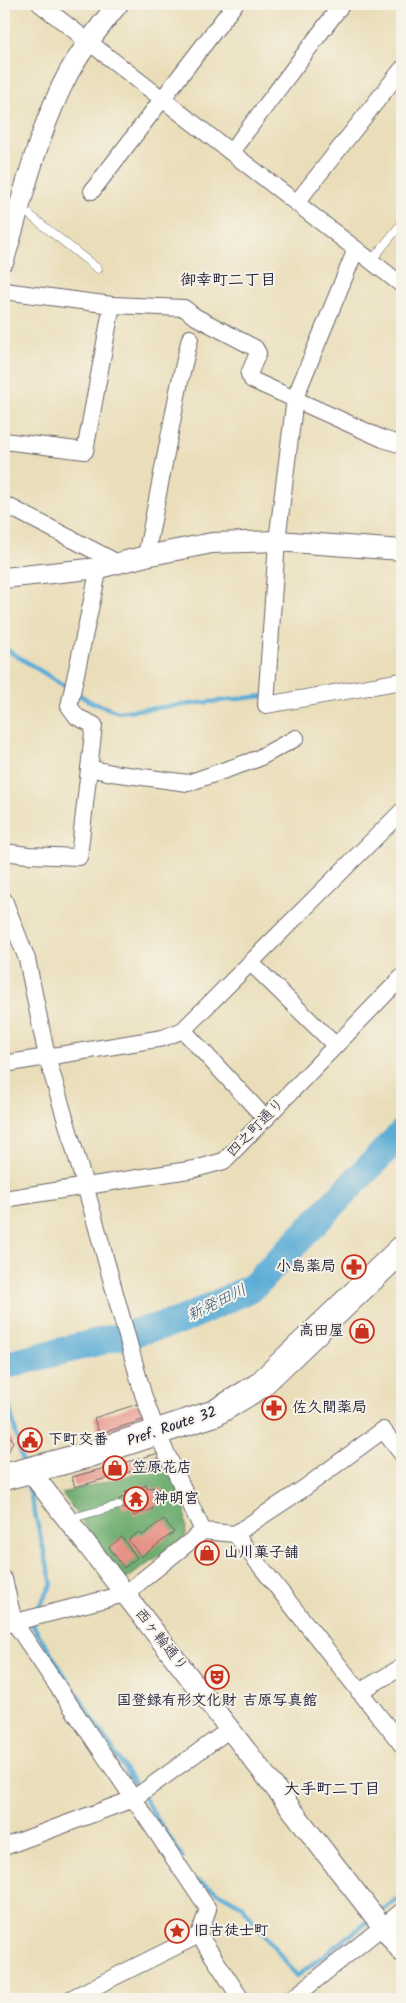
<svg xmlns="http://www.w3.org/2000/svg" width="406" height="2003" font-family="Kalam,'Klee One',sans-serif">
<rect width="100%" height="100%" fill="#f7f3e8"/>
<filter id="ink" filterUnits="userSpaceOnUse"><feTurbulence type="fractalNoise" baseFrequency=".02" numOctaves="2"/><feDisplacementMap in="SourceGraphic" scale="10" xChannelSelector="R" yChannelSelector="G"/><feConvolveMatrix kernelMatrix="1 2 1 2 8 2 1 2 1" color-interpolation-filters="sRGB"/></filter>
<filter id="wash" filterUnits="userSpaceOnUse"><feTurbulence type="fractalNoise" baseFrequency=".0096" numOctaves="4" result="noise"/><feDisplacementMap in="SourceGraphic" scale="20" xChannelSelector="R" yChannelSelector="G"/><feGaussianBlur stdDeviation="1.12" result="paint"/><feColorMatrix in="noise" values="0 0 0 0 0 0 0 0 0 0 0 0 0 0 0 0 0 1.4 0 .05"/><feComposite in="paint" operator="in"/></filter>
<g filter="url(#wash)">
<rect width="100%" height="100%" fill="#eadeba"/>
<polygon fill="#6ead6f" stroke="#486855" points="170,1465 185,1502 186,1536 124,1581 62,1493"/>
<g fill="none" stroke-linecap="round" stroke-linejoin="round">
<g stroke="#5aacd6" stroke-width="4.5">
<polyline points="4,648 68,688"/>
<polyline points="75,692 89,701 118,712 264,696"/>
<polyline points="4,1377 7,1365"/>
<polyline points="4,1384 23,1463"/>
<polyline points="27,1481 52,1584 35,1613"/>
<polyline points="30,1621 139,1791"/>
<polyline points="143,1797 183,1858"/>
<polyline points="198,1881 241,1905 297,1976 370,1920"/>
<polyline points="378,1914 402,1895"/>
</g>
<polyline stroke="#5aacd6" stroke-width="28" points="4,1363 7,1365 180,1321 253,1287 402,1133"/>
</g>
<g id="blocks">
<g fill="#e69286">
<polygon points="144,1402 149,1418 99,1434 94,1418"/>
<polygon points="4,1432 11,1437 13,1441 9,1451 4,1454"/>
<polygon points="163,1452 165,1462 75,1487 72,1477"/>
<polygon points="146,1485 147,1489 153,1487 154,1490 162,1488 166,1498 157,1501 158,1505 152,1507 153,1509 134,1516 130,1507 123,1509 119,1499 126,1496 125,1492"/>
<polygon points="164,1519 174,1532 141,1557 128,1540 139,1532 142,1535"/>
<polygon points="122,1537 137,1558 124,1568 109,1547"/>
</g>
</g>
</g>
<g filter="url(#ink)">
<use href="#blocks" fill-opacity="0" stroke="#686467" stroke-width="1"/>
<g fill="none" stroke-linecap="round" stroke-linejoin="round">
<g stroke="#686467" stroke-width="9">
<g id="service">
<polyline points="21,208 98,269"/>
<polyline points="371,261 402,223"/>
<polyline points="76,1517 119,1505"/>
</g>
</g>
<g stroke="#686467" stroke-width="18">
<g id="minor">
<polyline points="40,4 402,285"/>
<polyline points="231,152 342,4"/>
<polyline points="92,191 235,4"/>
<polyline points="297,202 402,69"/>
<polyline points="356,249 295,398 277,541 266,705 402,681"/>
<polyline points="4,291 112,305 85,451 4,441"/>
<polyline points="112,305 184,308 194,316 255,348 258,353 249,374 252,380 383,439 402,445"/>
<polyline points="4,504 118,563"/>
<polyline points="146,556 180,381 190,338"/>
<polyline points="89,768 112,773 188,783 257,759 296,738"/>
<polyline points="4,852 28,855 79,857 94,725 77,717 69,706 99,568"/>
<polyline points="4,900 27,959 47,1057 85,1185 143,1394 157,1433 203,1531 235,1534 402,1745"/>
<polyline points="251,963 335,1045"/>
<polyline points="183,1030 266,1119"/>
<polyline points="4,1064 163,1038 183,1030 402,811"/>
<polyline points="4,1199 195,1169 224,1161 402,977"/>
<polyline points="235,1534 303,1489 383,1430 402,1454"/>
<polyline points="4,1579 14,1622 208,1909 199,1935 241,1999"/>
<polyline points="4,1625 125,1594 203,1531"/>
<polyline points="359,1692 402,1667"/>
<polyline points="4,1847 133,1799 230,1729"/>
<polyline points="70,1999 199,1935"/>
<polyline points="292,1999 402,1911"/>
</g>
</g>
<g stroke="#686467" stroke-width="22">
<g id="tertiary">
<path d="M 4,260 C 23,197 38,130 69,72 C 83,48 100,26 118,4"/>
<polyline points="4,578 99,568 146,556 212,543 277,541 402,550"/>
<polyline points="30,1471 402,1952"/>
</g>
</g>
<g stroke="#686467" stroke-width="28">
<polyline id="primary" points="4,1477 87,1455 215,1413 259,1386 402,1249"/>
</g>
<polyline stroke="#686467" stroke-width="2.5" stroke-dasharray="4 4" stroke-linecap="butt" points="4,1164 7,1184"/>
<use href="#service" stroke="#fff" stroke-width="8"/>
<use href="#minor" stroke="#fff" stroke-width="16"/>
<use href="#tertiary" stroke="#fff" stroke-width="20"/>
<use href="#primary" stroke="#fff" stroke-width="26"/>
</g>
</g>
<defs>
<g id="pharmacy-ring" transform="scale(1.25)"><circle r="9.5" fill="#f7f3e8" stroke="#c8321e" stroke-width="1.5"/><path d="M-2-6h4v4h4v4h-4v4h-4v-4h-4v-4h4Z" fill="#c8321e"/></g>
<g id="shop-ring" transform="scale(1.25)"><circle r="9.5" fill="#f7f3e8" stroke="#c8321e" stroke-width="1.5"/><path d="M-5-2.5h2.3a2.7 3.5 0 0 1 5.4 0H5L5.5 6h-11ZM-1.5-2.5h3a1.5 2.3 0 0 0-3 0Z" fill="#c8321e"/></g>
<g id="civic-ring" transform="scale(1.25)"><circle r="9.5" fill="#f7f3e8" stroke="#c8321e" stroke-width="1.5"/><path d="M-.6-6.5H3V-4.5H.6V-3L4-1V1h2V6H-6V1h2V-1L-.6-3ZM-1.2 2.5V6h2.4V2.5Z" fill="#c8321e"/></g>
<g id="temple-ring" transform="scale(1.25)"><circle r="9.5" fill="#f7f3e8" stroke="#c8321e" stroke-width="1.5"/><path d="M0-6L5-2H3V0L6.5 2.5H4V6H1.5V3h-3V6H-4V2.5H-6.5L-3 0V-2H-5Z" fill="#c8321e"/></g>
<g id="theatre-ring" transform="scale(1.25)"><circle r="9.5" fill="#f7f3e8" stroke="#c8321e" stroke-width="1.5"/><path d="M-5-5.5Q0-4 5-5.5V0Q5 5 0 6Q-5 5-5 0ZM-3.3-2.5H-1v1.5H-3.3ZM1-2.5H3.3v1.5H1ZM-2.8 1Q0 5.5 2.8 1Z" fill="#c8321e"/></g>
<g id="sight-ring" transform="scale(1.25)"><circle r="9.5" fill="#f7f3e8" stroke="#c8321e" stroke-width="1.5"/><path d="M0-6L1.8-2.2L6-1.7L2.9 1.2L3.7 5.4L0 3.3L-3.7 5.4L-2.9 1.2L-6-1.7L-1.8-2.2Z" fill="#c8321e"/></g>
</defs>
<g fill-rule="evenodd">
<use href="#pharmacy-ring" x="354" y="1267"/>
<use href="#shop-ring" x="362" y="1331"/>
<use href="#pharmacy-ring" x="274" y="1408"/>
<use href="#civic-ring" x="30" y="1440"/>
<use href="#shop-ring" x="115" y="1468"/>
<use href="#temple-ring" x="136" y="1499"/>
<use href="#shop-ring" x="207" y="1553"/>
<use href="#theatre-ring" x="217" y="1677"/>
<use href="#sight-ring" x="177" y="1931"/>
</g>
<g text-anchor="middle" dominant-baseline="central" stroke-width="4" stroke-linejoin="round" paint-order="stroke">
<g font-size="15" fill="#22223b" stroke="#f7f3e8">
<text transform="translate(256 1128) rotate(-46)">四之町通り</text>
<text transform="translate(172 1427) rotate(-19)">Pref. Route 32</text>
<text transform="translate(161 1640) rotate(52)">西ヶ輪通り</text>
</g>
<g font-size="15" font-weight="bold" fill="#22223b" stroke="#f7f3e8" text-anchor="start">
<text x="336" y="1267" text-anchor="end">小島薬局</text>
<text x="344" y="1331" text-anchor="end">高田屋</text>
<text x="292" y="1408">佐久間薬局</text>
<text x="48" y="1440">下町交番</text>
<text x="132" y="1468">笠原花店</text>
<text x="154" y="1499">神明宮</text>
<text x="224" y="1553">山川菓子舗</text>
<text x="217" y="1701" text-anchor="middle">国登録有形文化財 吉原写真館</text>
<text x="194" y="1931">旧古徒士町</text>
</g>
<g font-size="16" font-weight="bold" fill="#22223b" stroke="#f7f3e8">
<text x="228" y="280">御幸町二丁目</text>
<text x="332" y="1789">大手町二丁目</text>
</g>
<g font-size="16" font-style="italic" fill="#385979" stroke="#f7f3e8">
<text transform="translate(217 1303) rotate(-26)">新発田川</text>
</g>
</g>
<rect width="406" height="2003" fill="none" stroke="#f7f3e8" stroke-width="20"/>
</svg>
